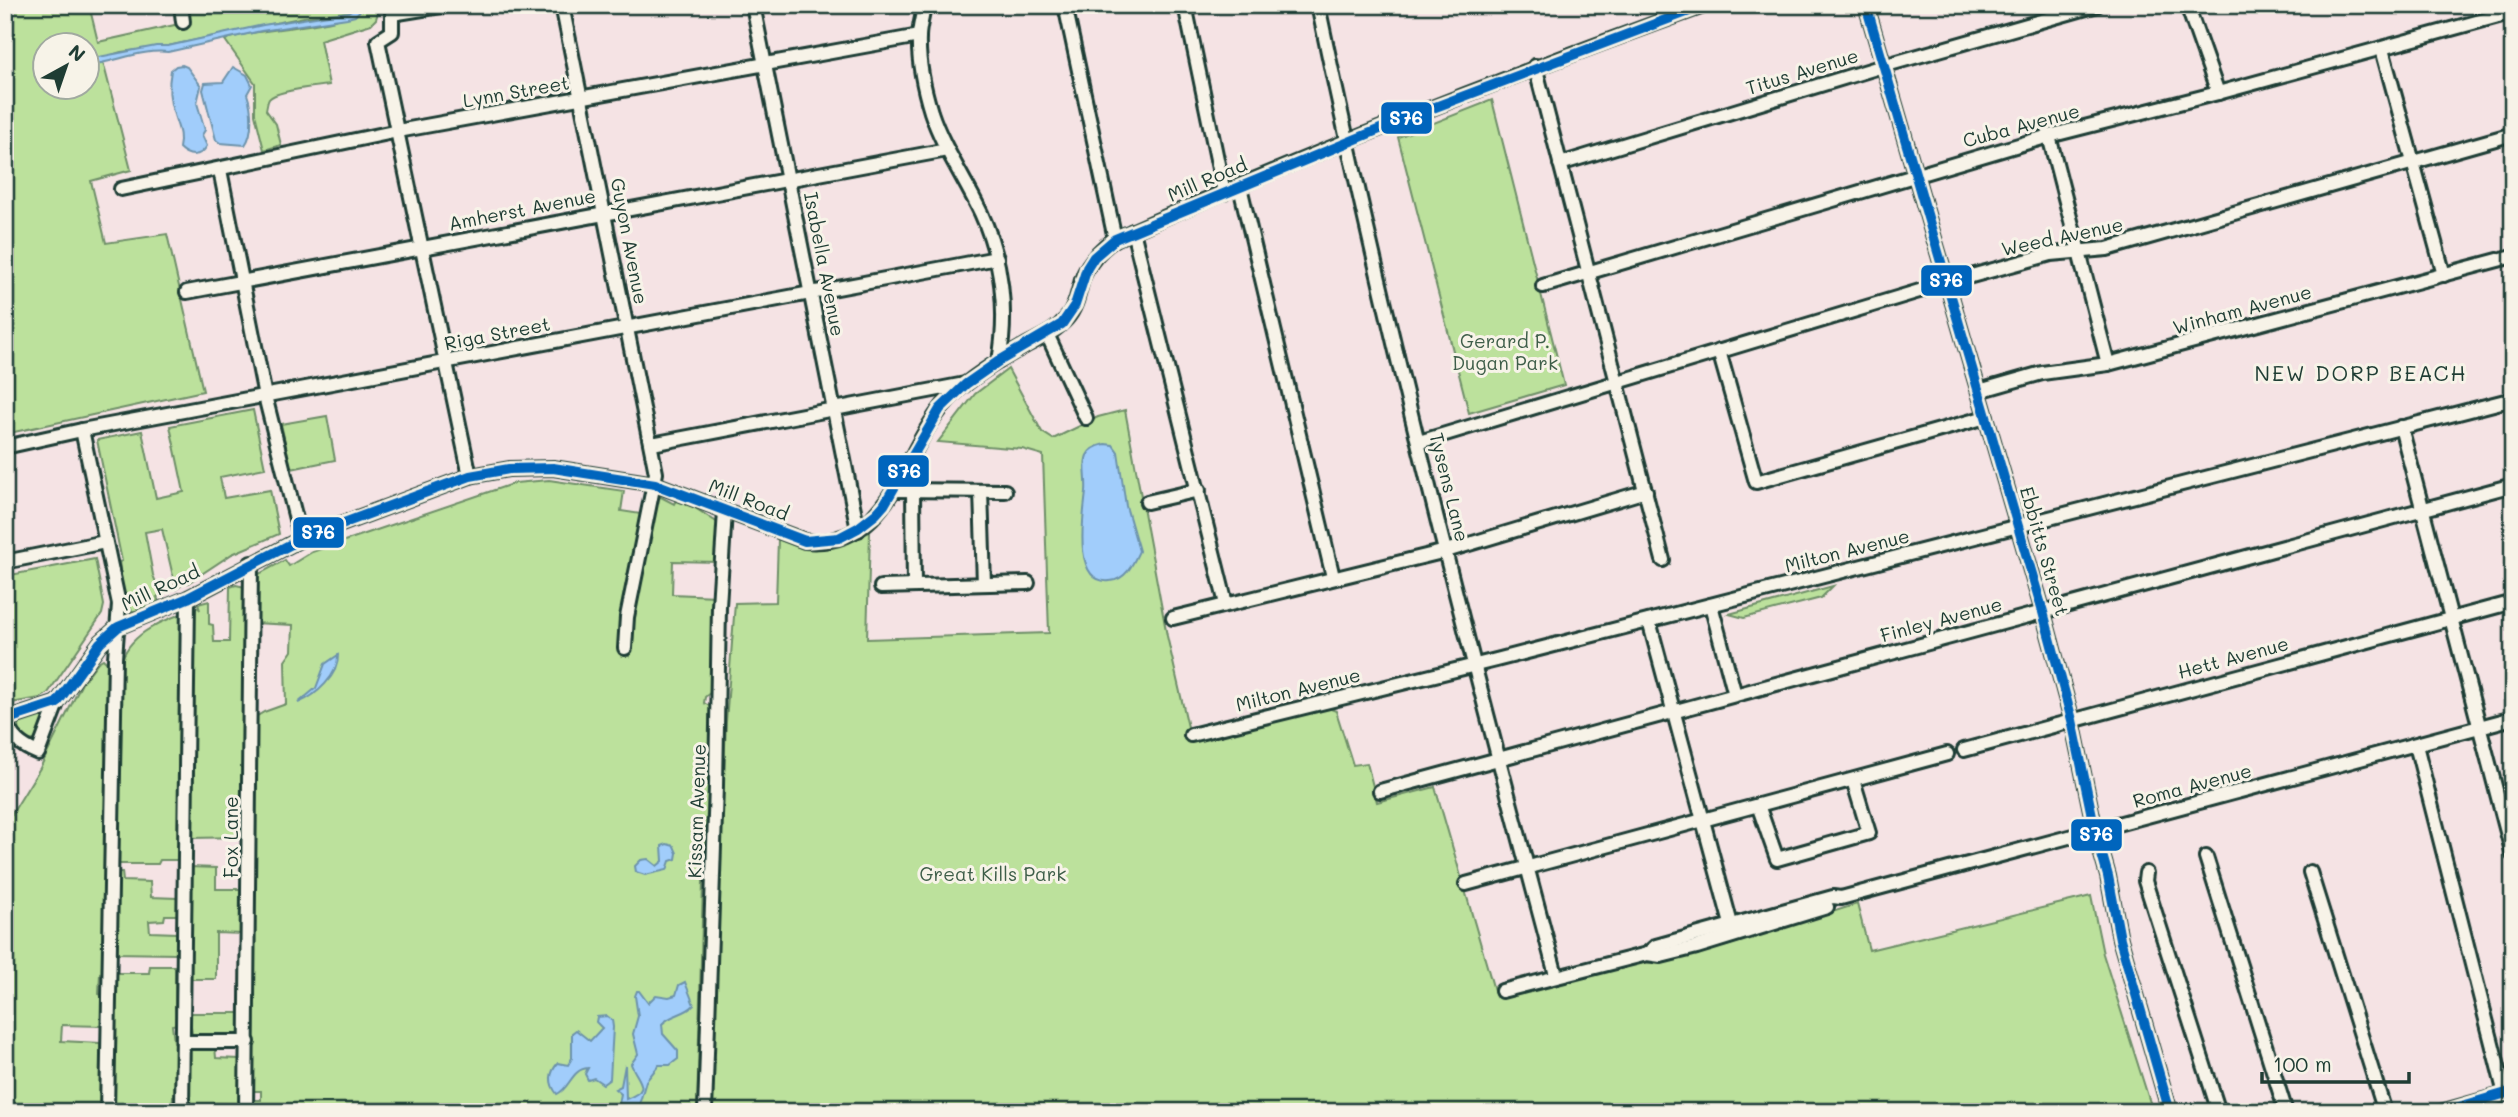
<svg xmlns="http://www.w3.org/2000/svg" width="2518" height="1117" font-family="Mali,sans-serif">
<rect width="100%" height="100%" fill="#f5e3e4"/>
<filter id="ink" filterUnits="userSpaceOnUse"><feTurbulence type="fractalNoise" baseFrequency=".0143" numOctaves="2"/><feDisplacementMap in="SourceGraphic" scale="14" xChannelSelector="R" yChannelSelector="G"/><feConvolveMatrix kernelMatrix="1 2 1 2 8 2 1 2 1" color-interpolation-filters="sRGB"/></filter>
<g filter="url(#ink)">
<g fill="#bce19c" stroke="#6e8f68" stroke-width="2" fill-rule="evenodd">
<path d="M 5,5 L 89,5 L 98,42 L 188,22 L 189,21 L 187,5 L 359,5 L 348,12 L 304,17 L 168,46 L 121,52 L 102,58 L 131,170 L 91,181 L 106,243 L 167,234 L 203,391 L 5,434 ZM 46,46 L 88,46 L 88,88 L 46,88 Z"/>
<path d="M 365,5 L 380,5 L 376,19 L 371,24 L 320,40 L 329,85 C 316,87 276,90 269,99 C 267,102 267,106 266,110 L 276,124 L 281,145 L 264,150 L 255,114 L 255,83 L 225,40 C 258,26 346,29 365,5 Z"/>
<polygon points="1492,100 1564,385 1469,413 1398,137"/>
<polygon points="1008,369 1042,432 1053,439 1098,417 1125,410 1167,636 1191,740 1326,707 1336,711 1353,765 1367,763 1377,802 1435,787 1496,997 1630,964 1657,962 1726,946 1857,904 1869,950 2091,896 2103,954 2153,1112 710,1112 726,722 735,603 776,602 778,539 804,549 828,548 870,532 867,639 1049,633 1043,455 1022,449 938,442 975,394"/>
<path d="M 253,410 L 265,468 L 220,477 L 224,498 L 270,490 L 279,534 L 232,554 L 188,583 L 187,580 L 182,582 L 182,585 L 176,589 L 162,529 L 145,532 L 153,575 L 161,595 L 157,597 L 159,602 L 138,611 L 132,611 C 121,600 122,578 119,562 L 122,561 L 97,440 L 142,431 L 156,498 L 184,492 L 170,426 Z"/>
<polygon points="327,416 335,460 291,469 281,424"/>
<polygon points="549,480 624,491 621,511 641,514 624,595 619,652 629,656 632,617 656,500 661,497 674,504 676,500 692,506 718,523 717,562 673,561 672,594 716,596 711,692 705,697 704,703 713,708 703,882 697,1112 252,1112 252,1100 261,1100 261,1091 252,1091 254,718 264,712 286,704 285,661 292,651 293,625 254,623 257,575 285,560 289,566 312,552 515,483"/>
<polygon points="95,559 104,605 102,614 48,693 40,698 5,704 5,576"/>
<polygon points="236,585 245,587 244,837 191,838 192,610 198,607 200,610 198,604 209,601 209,624 213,625 214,642 229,642 230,587"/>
<polygon points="1833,586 1821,598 1744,618 1729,614"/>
<path d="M 181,614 L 182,779 L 178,860 L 160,860 L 158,864 L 119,864 L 118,850 L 114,850 L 121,663 C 128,636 157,623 181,614 Z"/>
<polygon points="103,659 108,664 103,974 100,973 99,994 102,995 102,1026 62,1025 61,1041 100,1043 101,1112 5,1112 5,825 40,768 82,683 98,662"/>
<path d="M 48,711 L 41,730 L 34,740 C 27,742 21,736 18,731 L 19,721 Z"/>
<polygon points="190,867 216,868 216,889 243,889 242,934 216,933 216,979 189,979"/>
<polygon points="118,872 122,872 123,881 150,882 151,897 177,898 177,915 165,915 164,920 149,921 150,932 177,933 177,954 113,953 114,895 118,895"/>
<polygon points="150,966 175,966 175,1008 178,1024 172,1025 174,1042 177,1043 176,1096 173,1096 172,1112 111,1112 113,973 149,973"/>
<polygon points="244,1007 243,1037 194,1039 190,1036 192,1034 191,1027 188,1026 190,1013 240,1013 241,1008"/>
<polygon points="215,1046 216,1058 240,1059 240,1104 214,1103 214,1112 189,1112 190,1049"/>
</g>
<g fill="#a1cdfb" stroke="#6d93ab" stroke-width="2">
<path d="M 359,5 L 365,5 L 355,16 L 347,18 L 261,31 L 168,52 C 140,49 114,63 88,65 L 88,59 L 156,46 L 168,46 L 263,25 L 348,12 Z"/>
<path d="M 182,65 L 187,67 L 201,86 L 197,103 L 205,130 L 202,135 L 207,146 C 200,158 188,157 179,148 C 182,135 178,128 174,115 C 169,101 168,85 171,70 L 176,66 Z"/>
<path d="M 233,67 L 247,75 L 252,85 L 247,94 C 252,108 254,133 245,145 L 220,143 L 216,140 L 203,90 L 205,83 L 223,82 Z"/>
<path d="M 1105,444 L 1113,445 L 1118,452 L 1126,506 L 1139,551 C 1133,564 1126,580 1110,581 C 1071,585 1084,513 1086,492 C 1088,470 1076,450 1105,444 Z"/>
<path d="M 338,655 C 339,675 316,696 298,703 L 316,688 L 325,664 Z"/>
<polygon points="667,844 674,846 677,853 676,859 670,861 667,870 645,875 636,872 635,866 641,860 648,859 657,866 663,861 662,846"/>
<path d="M 685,982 L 694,1005 C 685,1015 671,1014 662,1024 L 663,1034 L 678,1051 L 678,1059 L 670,1065 L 659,1065 L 646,1081 L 637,1112 L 620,1112 L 618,1108 L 621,1094 L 615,1089 L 621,1086 L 625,1065 L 626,1099 C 653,1089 638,1082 631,1064 L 638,1054 L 633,1034 L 638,1016 L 635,996 L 637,991 L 639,991 L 648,1003 L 656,995 L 669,997 L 676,995 L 679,985 Z"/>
<path d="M 607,1016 L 612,1020 L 613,1027 L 610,1079 L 603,1084 L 594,1078 L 588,1080 L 585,1074 L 588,1068 C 571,1069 570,1089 557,1094 C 549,1084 549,1073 558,1063 L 568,1065 L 572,1058 L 572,1033 L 576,1030 L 590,1041 L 602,1028 L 596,1022 L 597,1017 Z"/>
</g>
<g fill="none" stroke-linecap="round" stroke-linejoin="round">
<g stroke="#1f3d34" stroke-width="18">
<g id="minor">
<polyline points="181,5 183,22"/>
<polyline points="447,5 392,14 392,32 378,41 470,476"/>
<polyline points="562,5 656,473 627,617 625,648"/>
<polyline points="753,5 858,530"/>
<path d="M 924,5 C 923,16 919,27 919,37 C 918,61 924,89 931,112 C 943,148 965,179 981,213 C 1002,259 1008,312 999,361"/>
<polyline points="1065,5 1115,239"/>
<polyline points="1185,5 1224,193"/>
<path d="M 1318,5 C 1386,331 1470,654 1556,975"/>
<polyline points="1866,5 2043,612 2072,720 2095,830 2108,876 2120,939 2170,1112"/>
<polyline points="2187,5 2218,93"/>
<polyline points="2382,49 2444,275"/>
<polyline points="1535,66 1663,560"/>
<polyline points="2049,136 2108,364"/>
<polyline points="1560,164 1883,66 2097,5"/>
<polyline points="220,170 265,396 301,539"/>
<polyline points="1240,187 1333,577"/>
<polyline points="121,189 398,131 919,36"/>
<polyline points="1133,231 1226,604"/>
<polyline points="1543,286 2049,136 2218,93 2513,12"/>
<polyline points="187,292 947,150"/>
<polyline points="1047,334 1086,418"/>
<polyline points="1719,351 1756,482 1986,417"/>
<polyline points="1979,391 2042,373 2108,364 2513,256"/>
<polyline points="2401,427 2513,855"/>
<polyline points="82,430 119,604 115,658 107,1112"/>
<polyline points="1419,442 1946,283 2051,254 2107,249 2513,134"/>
<polyline points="652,444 965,384"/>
<polyline points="5,447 82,430 997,258"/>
<polyline points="894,490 1005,491"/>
<polyline points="913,491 914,586"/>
<polyline points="981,491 984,584"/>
<polyline points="1147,502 1199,490"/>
<polyline points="5,562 105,542"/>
<polyline points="881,587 1028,583"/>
<polyline points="1711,605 1735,695"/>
<polyline points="1173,618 1446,551 1646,491"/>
<polyline points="1649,621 1731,924"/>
<path d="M 5,720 C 11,738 21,746 38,753 L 57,703 L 100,643 L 118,627 L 188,598 L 301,539 L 470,476 L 509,469 L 553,468 L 655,484 L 805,541 C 897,549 902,441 955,393 C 975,375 998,361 1021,348 C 1036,339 1054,333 1066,319 C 1076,308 1078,294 1082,280 C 1088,262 1099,250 1115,239 C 1309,154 1507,77 1706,5"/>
<polyline points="5,720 57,703"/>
<polyline points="1191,735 1496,660 2513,399"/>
<polyline points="2416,745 2505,1094"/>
<polyline points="1964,750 2513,602"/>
<polyline points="1380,791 2513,485"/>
<polyline points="1758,805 1777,859 1869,833 1853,780"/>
<polyline points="2206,857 2286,1112"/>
<polyline points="2310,872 2385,1112"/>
<polyline points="2146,873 2145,881 2219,1112"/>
<polyline points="1466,884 1947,754"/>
<polyline points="1647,954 1656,946 1833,897 1841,898 2513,718"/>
<polyline points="1502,991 1647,954 1661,956 1697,947 1827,907"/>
<polyline points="183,1042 248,1042"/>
<polyline points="182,1112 188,598"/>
<polyline points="246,1112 251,563"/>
<polyline points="705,1112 716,786 719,606 725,511"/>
<polyline points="2441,1112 2512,1092"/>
</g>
</g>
<use href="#minor" stroke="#f7f3e8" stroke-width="12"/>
<g stroke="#f7f3e8" stroke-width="16">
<g id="bus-1">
<polyline points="1866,5 2043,612 2072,720 2095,830 2108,876 2120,939 2170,1112"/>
<polyline points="57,703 100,643 118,627 188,598 301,539 470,476 509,469 553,468 655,484 805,541 839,538 858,528 876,514 884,505 940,409 966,384 999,361 1062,324 1075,305 1087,268 1094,257 1115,239 1409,117 1705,5"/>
<polyline points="5,720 57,703"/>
<polyline points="2442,1112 2513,1091"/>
</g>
</g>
<use href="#bus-1" stroke="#0065bd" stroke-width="10"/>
</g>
</g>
<g text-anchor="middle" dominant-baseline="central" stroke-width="6" stroke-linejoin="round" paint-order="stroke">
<g font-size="19" fill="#1f3d34" stroke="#f7f3e8">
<text transform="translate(1802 71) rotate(-17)">Titus Avenue</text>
<text transform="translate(516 91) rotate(-10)">Lynn Street</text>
<text transform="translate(2021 125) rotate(-15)">Cuba Avenue</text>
<text transform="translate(1207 179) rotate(-23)">Mill Road</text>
<text transform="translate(522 209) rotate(-11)">Amherst Avenue</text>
<text transform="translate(2062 236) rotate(-12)">Weed Avenue</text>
<text transform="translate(630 241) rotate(79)">Guyon Avenue</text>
<text transform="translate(825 264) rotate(79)">Isabella Avenue</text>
<text transform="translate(2242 309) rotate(-15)">Winham Avenue</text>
<text transform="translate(497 333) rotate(-11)">Riga Street</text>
<text transform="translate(1450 487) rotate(76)">Tysens Lane</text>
<text transform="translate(749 499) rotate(21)">Mill Road</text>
<text transform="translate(1847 550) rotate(-14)">Milton Avenue</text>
<text transform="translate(2045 551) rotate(74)">Ebbitts Street</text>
<text transform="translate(160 587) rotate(-25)">Mill Road</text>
<text transform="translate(1941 619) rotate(-15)">Finley Avenue</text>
<text transform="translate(2233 657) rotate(-15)">Hett Avenue</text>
<text transform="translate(1298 689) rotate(-14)">Milton Avenue</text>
<text transform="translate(2192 785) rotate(-15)">Roma Avenue</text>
<text transform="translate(696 811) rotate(-88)">Kissam Avenue</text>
<text transform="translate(230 837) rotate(-90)">Fox Lane</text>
</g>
<g font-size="19" fill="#3e5e49" stroke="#f7f3e8">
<text x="1505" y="340">Gerard P.<tspan x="1505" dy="22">Dugan Park</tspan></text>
<text x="993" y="873">Great Kills Park</text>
</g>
<g font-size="21" letter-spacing="2" fill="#1f3d34" stroke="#f7f3e8">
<text x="2361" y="372">NEW DORP BEACH</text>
</g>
</g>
<g stroke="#f7f3e8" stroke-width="2.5">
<rect x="1380" y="101" width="53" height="34" rx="7" fill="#0065bd"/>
<rect x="1920" y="264" width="53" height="33" rx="7" fill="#0065bd"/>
<rect x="877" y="454" width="53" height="34" rx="7" fill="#0065bd"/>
<rect x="292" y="516" width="53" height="33" rx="7" fill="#0065bd"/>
<rect x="2070" y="818" width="53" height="34" rx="7" fill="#0065bd"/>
</g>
<g font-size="19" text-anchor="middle" font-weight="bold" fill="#fff">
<text x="1406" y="125">S76</text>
<text x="1946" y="287">S76</text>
<text x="904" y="478">S76</text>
<text x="318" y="539">S76</text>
<text x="2096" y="841">S76</text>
</g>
<rect width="2518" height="1117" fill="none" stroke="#f7f3e8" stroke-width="28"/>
<rect x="14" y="14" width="2490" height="1089" fill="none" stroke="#1f3d34" stroke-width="2.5" filter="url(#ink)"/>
<g transform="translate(66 66) rotate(40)"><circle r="33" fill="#f7f3e8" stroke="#a1aaa0" stroke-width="2"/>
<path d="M0-5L12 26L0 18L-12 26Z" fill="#1f3d34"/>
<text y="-10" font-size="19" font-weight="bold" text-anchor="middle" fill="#1f3d34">N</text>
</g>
<path d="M2262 1072v10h147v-10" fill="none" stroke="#1f3d34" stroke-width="3.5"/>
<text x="2273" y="1072" font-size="21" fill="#1f3d34" stroke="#f7f3e8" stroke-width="5" paint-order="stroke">100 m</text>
</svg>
